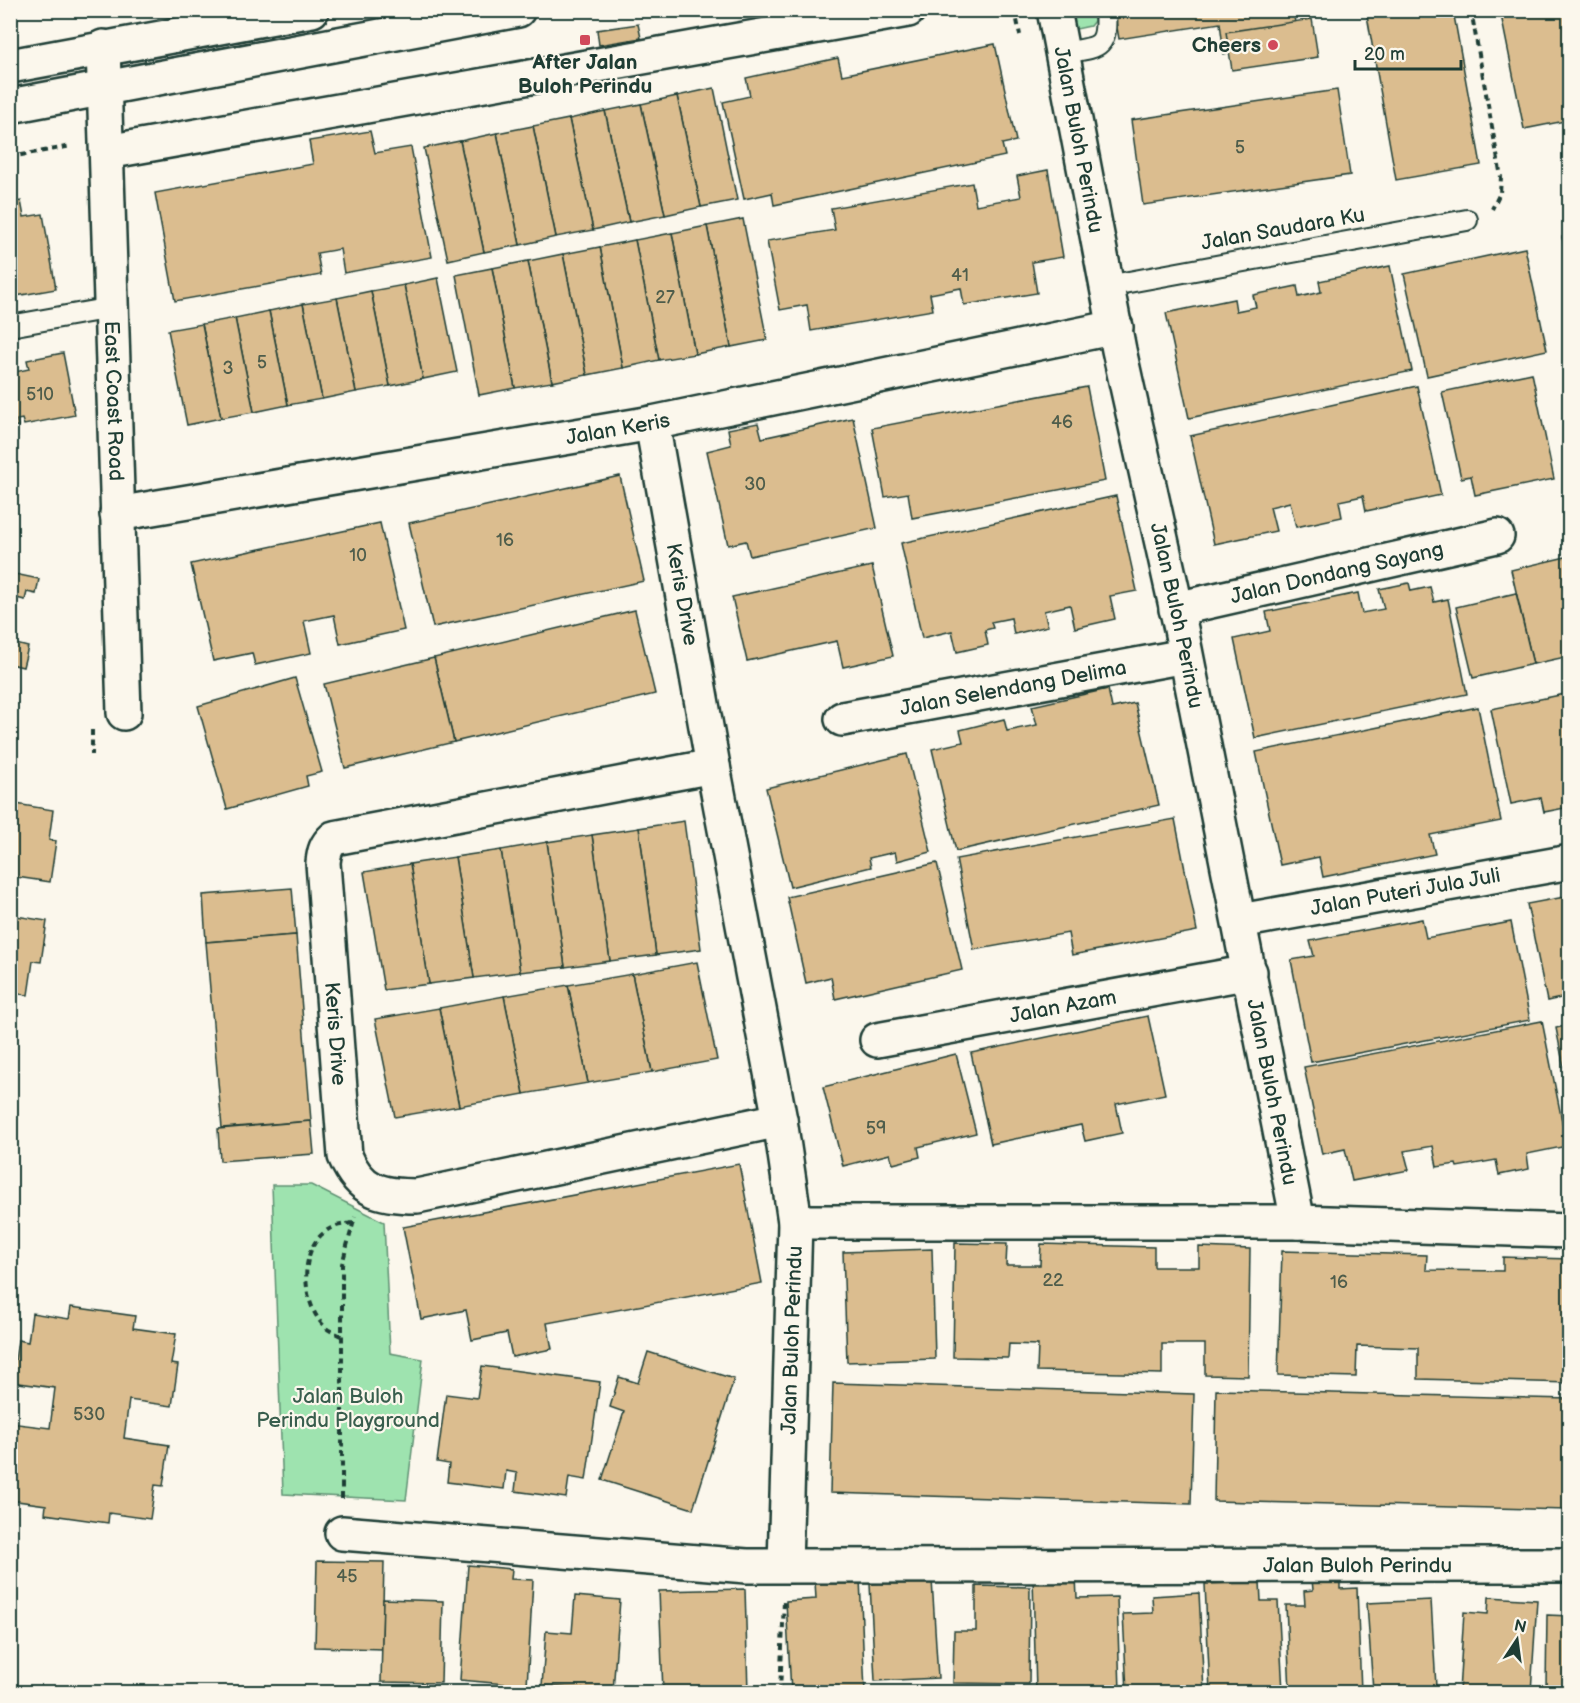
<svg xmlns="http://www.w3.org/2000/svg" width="1580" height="1703" font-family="'Balsamiq Sans',sans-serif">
<rect width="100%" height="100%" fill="#fbf7ec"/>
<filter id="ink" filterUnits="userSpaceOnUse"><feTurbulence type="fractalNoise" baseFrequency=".0167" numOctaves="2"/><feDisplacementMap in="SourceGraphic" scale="12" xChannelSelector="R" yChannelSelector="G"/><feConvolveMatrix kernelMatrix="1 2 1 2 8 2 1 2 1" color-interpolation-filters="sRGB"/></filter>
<g filter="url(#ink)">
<g fill="#9ee3af" stroke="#5e9072" stroke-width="1.5">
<polygon points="1065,11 1093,11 1094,21 1090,26 1072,30"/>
<polygon points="272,1185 311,1185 384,1222 390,1353 423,1359 406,1500 283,1494"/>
</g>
<g fill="#dbbd8f" stroke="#1f3d34" stroke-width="1.5">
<polygon points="1114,10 1293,10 1298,42 1224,54 1220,23 1119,39"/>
<polygon points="1366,10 1453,10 1481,165 1396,180"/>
<polygon points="1500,10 1570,10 1570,120 1524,129"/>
<polygon points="1312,19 1318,57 1232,70 1226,32"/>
<polygon points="638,24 641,38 599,45 597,30"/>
<polygon points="995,44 1016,141 1002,144 1005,156 774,205 772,193 744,199 723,102 750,96 746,78 838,58 842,75"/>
<polygon points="714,88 737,200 701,207 677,96"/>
<polygon points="1337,90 1350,175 1143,205 1131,120"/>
<polygon points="677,96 701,207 665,215 641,104"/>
<polygon points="641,104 665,215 629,222 605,111"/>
<polygon points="605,111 629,222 593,230 569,119"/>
<polygon points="569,119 593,230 556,237 533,126"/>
<polygon points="533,126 556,237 520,245 497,133"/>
<polygon points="370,131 375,153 411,147 432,257 344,273 340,249 317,253 321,275 175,301 155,193 313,164 309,141"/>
<polygon points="497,133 520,245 484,252 460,141"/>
<polygon points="460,141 484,252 448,260 424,148"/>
<polygon points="1048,170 1063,257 1032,262 1037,293 964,305 961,288 930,294 933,310 811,331 807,305 780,310 767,241 835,230 831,208 972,183 976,205 1021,197 1017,176"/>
<polygon points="21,201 24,217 43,214 56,289 10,297 10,203"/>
<polygon points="743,219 767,340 731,347 707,226"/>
<polygon points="707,226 731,347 695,354 672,233"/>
<polygon points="672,233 695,354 659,360 635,240"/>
<polygon points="1570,235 1570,274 1562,237"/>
<polygon points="635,240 659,360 623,368 600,247"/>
<polygon points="600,247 623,368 587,375 563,254"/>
<polygon points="1525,248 1547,350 1427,376 1404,274"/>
<polygon points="563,254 587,375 552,382 528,261"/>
<polygon points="528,261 552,382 515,388 492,268"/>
<polygon points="1390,266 1412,371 1189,418 1166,313 1234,299 1236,311 1256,307 1253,295 1297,286 1299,297 1321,292 1319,281"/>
<polygon points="492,268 515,388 479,395 456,275"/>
<polygon points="438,278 457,372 423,379 404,285"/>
<polygon points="404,285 423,379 390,386 371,291"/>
<polygon points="371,291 390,386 356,392 337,298"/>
<polygon points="337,298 356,392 322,399 303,304"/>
<polygon points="303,304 322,399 288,405 269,311"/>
<polygon points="269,311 288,405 254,412 235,318"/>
<polygon points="235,318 254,412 221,418 202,324"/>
<polygon points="202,324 221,418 187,425 168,330"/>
<polygon points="63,353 75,415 24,425 22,419 17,420 18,426 10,427 10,373 29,369 27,360"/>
<polygon points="1532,373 1554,479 1475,495 1471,476 1461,478 1442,392"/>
<polygon points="1417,386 1441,495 1366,511 1363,496 1339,501 1342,517 1296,527 1290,502 1270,507 1276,531 1214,544 1190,436"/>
<polygon points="1087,387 1105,481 912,518 908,493 885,497 872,428"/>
<polygon points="853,418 877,528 750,556 746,541 728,545 707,451 731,445 728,429 758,423 762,438"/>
<polygon points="620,476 644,581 433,627 409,523"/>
<polygon points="1116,496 1137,591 1110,596 1115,619 1075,628 1070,605 1044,611 1048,626 1014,634 1011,618 991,622 993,628 985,630 988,645 957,652 952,631 922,638 901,543"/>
<polygon points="380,523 404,630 340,644 334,615 304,621 311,653 255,665 252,653 213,661 191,564"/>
<polygon points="1570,556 1570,656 1533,664 1511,570"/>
<polygon points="872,566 893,656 843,667 837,641 747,661 732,597"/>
<polygon points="10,573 39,579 36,594 27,592 25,600 12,597 10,605"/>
<polygon points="1409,583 1411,591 1430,587 1434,602 1448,599 1467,694 1255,738 1234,639 1270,631 1266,612 1358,593 1362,613 1384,609 1379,589"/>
<polygon points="1516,593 1533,664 1473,678 1456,607"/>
<polygon points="635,610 655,694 454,742 434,658"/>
<polygon points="10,638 17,640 16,644 28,647 23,667 10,664"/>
<polygon points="434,658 454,742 345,768 324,684"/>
<polygon points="295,678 322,772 306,776 308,786 227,809 198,706"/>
<polygon points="1108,689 1112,708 1135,703 1159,805 956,851 932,749 963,742 960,730 1004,719 1007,731 1037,725 1032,706"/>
<polygon points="1570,693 1570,807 1544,812 1541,798 1511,804 1491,709"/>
<polygon points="1478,707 1501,821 1430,835 1435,854 1323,877 1319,857 1280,865 1256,752"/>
<polygon points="907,754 931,852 897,861 895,852 869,858 871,867 790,887 766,788"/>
<polygon points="10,803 53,810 49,840 56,841 50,882 10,876"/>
<polygon points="1175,819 1197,931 1072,955 1068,933 974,950 956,859"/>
<polygon points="684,821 701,949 656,955 639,828"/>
<polygon points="639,828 656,955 610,961 592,835"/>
<polygon points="592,835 610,961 565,967 547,842"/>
<polygon points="547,842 565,967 520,972 501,850"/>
<polygon points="501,850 520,972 474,978 455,857"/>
<polygon points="455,857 474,978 429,984 410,864"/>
<polygon points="937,863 962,970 835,999 831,977 806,983 787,897"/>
<polygon points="410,864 429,984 384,990 364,872"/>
<polygon points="292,888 296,935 206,942 203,895"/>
<polygon points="1570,896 1570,996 1547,1001 1527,904"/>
<polygon points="10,915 47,921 41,962 33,961 28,995 10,993"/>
<polygon points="1422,919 1426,938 1511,922 1530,1020 1311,1062 1291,960 1314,956 1310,941"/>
<polygon points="296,935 311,1121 222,1128 206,942"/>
<polygon points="697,962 717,1060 652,1072 632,974"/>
<polygon points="632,974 652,1072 588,1083 568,985"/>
<polygon points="568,985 588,1083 524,1094 504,996"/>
<polygon points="504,996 524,1094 459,1106 439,1008"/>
<polygon points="439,1008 459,1106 395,1117 375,1019"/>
<polygon points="1148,1016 1165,1094 1116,1104 1122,1133 1085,1141 1081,1125 991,1144 971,1053"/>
<polygon points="1542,1021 1567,1146 1527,1154 1529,1169 1499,1175 1496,1160 1457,1167 1456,1164 1437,1167 1433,1146 1404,1151 1409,1170 1352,1181 1345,1149 1322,1154 1304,1067"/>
<polygon points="1570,1025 1570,1098 1556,1028"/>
<polygon points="956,1054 976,1133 918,1147 920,1157 893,1164 890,1154 843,1166 823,1087"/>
<polygon points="311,1121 314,1154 220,1161 218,1129"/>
<polygon points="739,1164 762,1283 547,1323 552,1349 512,1357 507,1333 472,1340 466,1310 421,1319 403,1227"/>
<polygon points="955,1243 1007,1244 1006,1265 1040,1265 1041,1244 1154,1247 1154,1267 1199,1267 1199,1247 1250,1249 1248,1376 1205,1375 1205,1344 1162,1344 1162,1374 1037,1371 1038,1345 1009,1344 1008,1358 953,1357"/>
<polygon points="932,1249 935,1359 847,1362 843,1252"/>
<polygon points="1282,1251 1427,1255 1426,1270 1503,1271 1503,1257 1570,1259 1570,1383 1418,1379 1418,1348 1357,1346 1356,1377 1278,1375"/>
<polygon points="71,1307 135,1316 133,1328 176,1334 171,1364 178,1365 172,1406 129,1400 124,1438 169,1445 163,1486 155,1485 150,1519 109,1513 108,1523 45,1514 46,1505 10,1500 10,1423 50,1428 55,1388 12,1382 18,1340 28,1342 32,1313 69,1319"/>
<polygon points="648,1352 734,1379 693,1509 602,1480 624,1412 610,1407 619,1377 638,1383"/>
<polygon points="482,1366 600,1382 586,1480 569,1477 566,1498 515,1491 517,1473 506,1471 504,1489 447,1482 449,1464 437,1462 446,1394 477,1398"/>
<polygon points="833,1383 1194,1394 1191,1504 830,1493"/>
<polygon points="1216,1390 1570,1399 1568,1510 1214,1501"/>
<polygon points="317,1561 384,1562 382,1649 315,1647"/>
<polygon points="468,1565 512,1569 511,1579 533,1580 527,1686 460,1680"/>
<polygon points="1076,1577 1077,1598 1117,1597 1120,1692 1036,1692 1033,1578"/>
<polygon points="1340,1578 1340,1589 1357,1588 1361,1692 1290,1692 1286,1605 1305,1605 1304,1591 1313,1590 1312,1579"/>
<polygon points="860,1579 865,1692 791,1692 786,1601 816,1599 815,1581"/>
<polygon points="932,1580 938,1678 875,1681 870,1584"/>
<polygon points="1260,1582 1261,1601 1278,1601 1283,1692 1210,1692 1205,1584"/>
<polygon points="976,1586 1030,1587 1029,1684 953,1683 954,1631 976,1631"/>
<polygon points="745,1589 748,1692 663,1692 659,1591"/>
<polygon points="1199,1593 1204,1692 1127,1692 1123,1614 1153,1613 1152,1596"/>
<polygon points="575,1596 620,1600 613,1691 542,1686 546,1631 572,1633"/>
<polygon points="1489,1597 1537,1600 1531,1692 1459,1692 1464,1612 1488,1614"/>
<polygon points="383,1599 443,1601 441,1683 381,1682"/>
<polygon points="1431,1600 1436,1687 1373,1691 1367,1603"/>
<polygon points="1547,1615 1570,1616 1570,1692 1552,1692 1552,1689 1546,1688"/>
</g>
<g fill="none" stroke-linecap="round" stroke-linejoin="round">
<g stroke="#1f3d34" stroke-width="24">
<g id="service">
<path d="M 1063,53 C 1098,47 1108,50 1105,10"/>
<polyline points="1107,286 1467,220"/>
<polyline points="10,326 111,308"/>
</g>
</g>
<g stroke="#1f3d34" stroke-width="38">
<g id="minor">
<path id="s1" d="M 1054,10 L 1119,350 L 1181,629 L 1298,1222"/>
<path id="s2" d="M 103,47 L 124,713"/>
<polyline points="107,152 908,10"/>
<path id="s3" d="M 652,423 L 713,766 L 780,1120 L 795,1222 L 785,1565"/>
<path id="s4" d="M 117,514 L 652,423 L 1116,327"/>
<path id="s5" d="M 1176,609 L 1497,536"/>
<path id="s6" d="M 842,719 L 1185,656"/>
<path id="s7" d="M 713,766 L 334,838 C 326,845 324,852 323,863 L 345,1156 C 360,1191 380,1196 417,1196 L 780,1120"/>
<path id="s8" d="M 1240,921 L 1570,862"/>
<path id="s9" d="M 877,1040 L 1250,972"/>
<polyline points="795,1222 1298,1222 1570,1231"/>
<path id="s10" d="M 342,1533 L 747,1566 L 1570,1565"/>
</g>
</g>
<g stroke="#1f3d34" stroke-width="38">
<g id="secondary">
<polyline points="10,66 312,10"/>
<polyline points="10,106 518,10"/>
</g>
</g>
<g stroke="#1f3d34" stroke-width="4" stroke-dasharray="6 4.5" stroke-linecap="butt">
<polyline points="1015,10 1020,35"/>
<polyline points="1471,10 1501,177 1500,193 1492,209"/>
<polyline points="10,157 72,146"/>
<polyline points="92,730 92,755"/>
<path d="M 341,1336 C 336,1333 329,1331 325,1327 C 302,1305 298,1251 325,1232 C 333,1225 342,1225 352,1223"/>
<polyline points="342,1499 342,1264 355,1217"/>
<polyline points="780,1692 784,1601"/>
</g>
<use href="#service" stroke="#fbf7ec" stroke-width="20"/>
<use href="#minor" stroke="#fbf7ec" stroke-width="33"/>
<use href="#secondary" stroke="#fbf7ec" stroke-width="33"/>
</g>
</g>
<g fill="#d1495b" stroke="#fbf7ec" stroke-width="2">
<rect x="579" y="34" width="12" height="12" rx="3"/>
<circle cx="1273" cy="45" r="6"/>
</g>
<g text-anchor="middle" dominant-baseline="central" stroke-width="4.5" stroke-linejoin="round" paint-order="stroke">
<g font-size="18" fill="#4e5d4b">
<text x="1240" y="147">5</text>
<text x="960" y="275">41</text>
<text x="665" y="297">27</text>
<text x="262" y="362">5</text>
<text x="228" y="368">3</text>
<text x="40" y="394">510</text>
<text x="1062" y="422">46</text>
<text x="755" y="484">30</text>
<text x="505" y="540">16</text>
<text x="358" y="555">10</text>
<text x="876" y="1128">59</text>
<text x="1053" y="1280">22</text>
<text x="1339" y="1282">16</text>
<text x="89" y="1414">530</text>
<text x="347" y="1576">45</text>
</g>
<g font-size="21" font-weight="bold" fill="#1f3d34" stroke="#fbf7ec" text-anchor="end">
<text x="1261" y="45">Cheers</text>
<text x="585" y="62" text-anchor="middle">After Jalan<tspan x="585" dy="24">Buloh Perindu</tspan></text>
</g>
<g font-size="21" fill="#1f3d34" stroke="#fbf7ec">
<text stroke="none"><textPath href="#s1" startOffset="132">Jalan Buloh Perindu</textPath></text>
<text transform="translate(1283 229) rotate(-10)">Jalan Saudara Ku</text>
<text stroke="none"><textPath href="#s2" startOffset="354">East Coast Road</textPath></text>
<text stroke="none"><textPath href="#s4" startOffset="508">Jalan Keris</textPath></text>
<text stroke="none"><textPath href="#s5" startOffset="165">Jalan Dondang Sayang</textPath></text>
<text stroke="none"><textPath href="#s3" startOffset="174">Keris Drive</textPath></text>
<text stroke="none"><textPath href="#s1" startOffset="618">Jalan Buloh Perindu</textPath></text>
<text stroke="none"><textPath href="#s6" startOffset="174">Jalan Selendang Delima</textPath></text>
<text stroke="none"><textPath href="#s8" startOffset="168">Jalan Puteri Jula Juli</textPath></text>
<text stroke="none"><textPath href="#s9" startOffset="189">Jalan Azam</textPath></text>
<text stroke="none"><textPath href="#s7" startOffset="585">Keris Drive</textPath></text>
<text stroke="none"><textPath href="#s1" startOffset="1104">Jalan Buloh Perindu</textPath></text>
<text transform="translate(792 1340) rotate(-88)">Jalan Buloh Perindu</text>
<text stroke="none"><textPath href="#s10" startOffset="1017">Jalan Buloh Perindu</textPath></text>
</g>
<g font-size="21" fill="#385e4d" stroke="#fbf7ec">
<text x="348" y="1396">Jalan Buloh<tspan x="348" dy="24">Perindu Playground</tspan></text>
</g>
</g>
<rect width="1580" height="1703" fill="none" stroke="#fbf7ec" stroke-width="36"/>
<rect x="18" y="18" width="1544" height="1667" fill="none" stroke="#1f3d34" stroke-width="2" filter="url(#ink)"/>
<g transform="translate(1517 1640) rotate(13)" stroke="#fbf7ec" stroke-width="4.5" paint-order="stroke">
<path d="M0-4.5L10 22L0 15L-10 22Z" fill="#1f3d34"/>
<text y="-9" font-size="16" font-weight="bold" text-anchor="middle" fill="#1f3d34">N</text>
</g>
<path d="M1355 60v9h106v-9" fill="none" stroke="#1f3d34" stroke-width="3"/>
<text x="1364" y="60" font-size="18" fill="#1f3d34" stroke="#fbf7ec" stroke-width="4.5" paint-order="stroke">20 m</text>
</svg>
